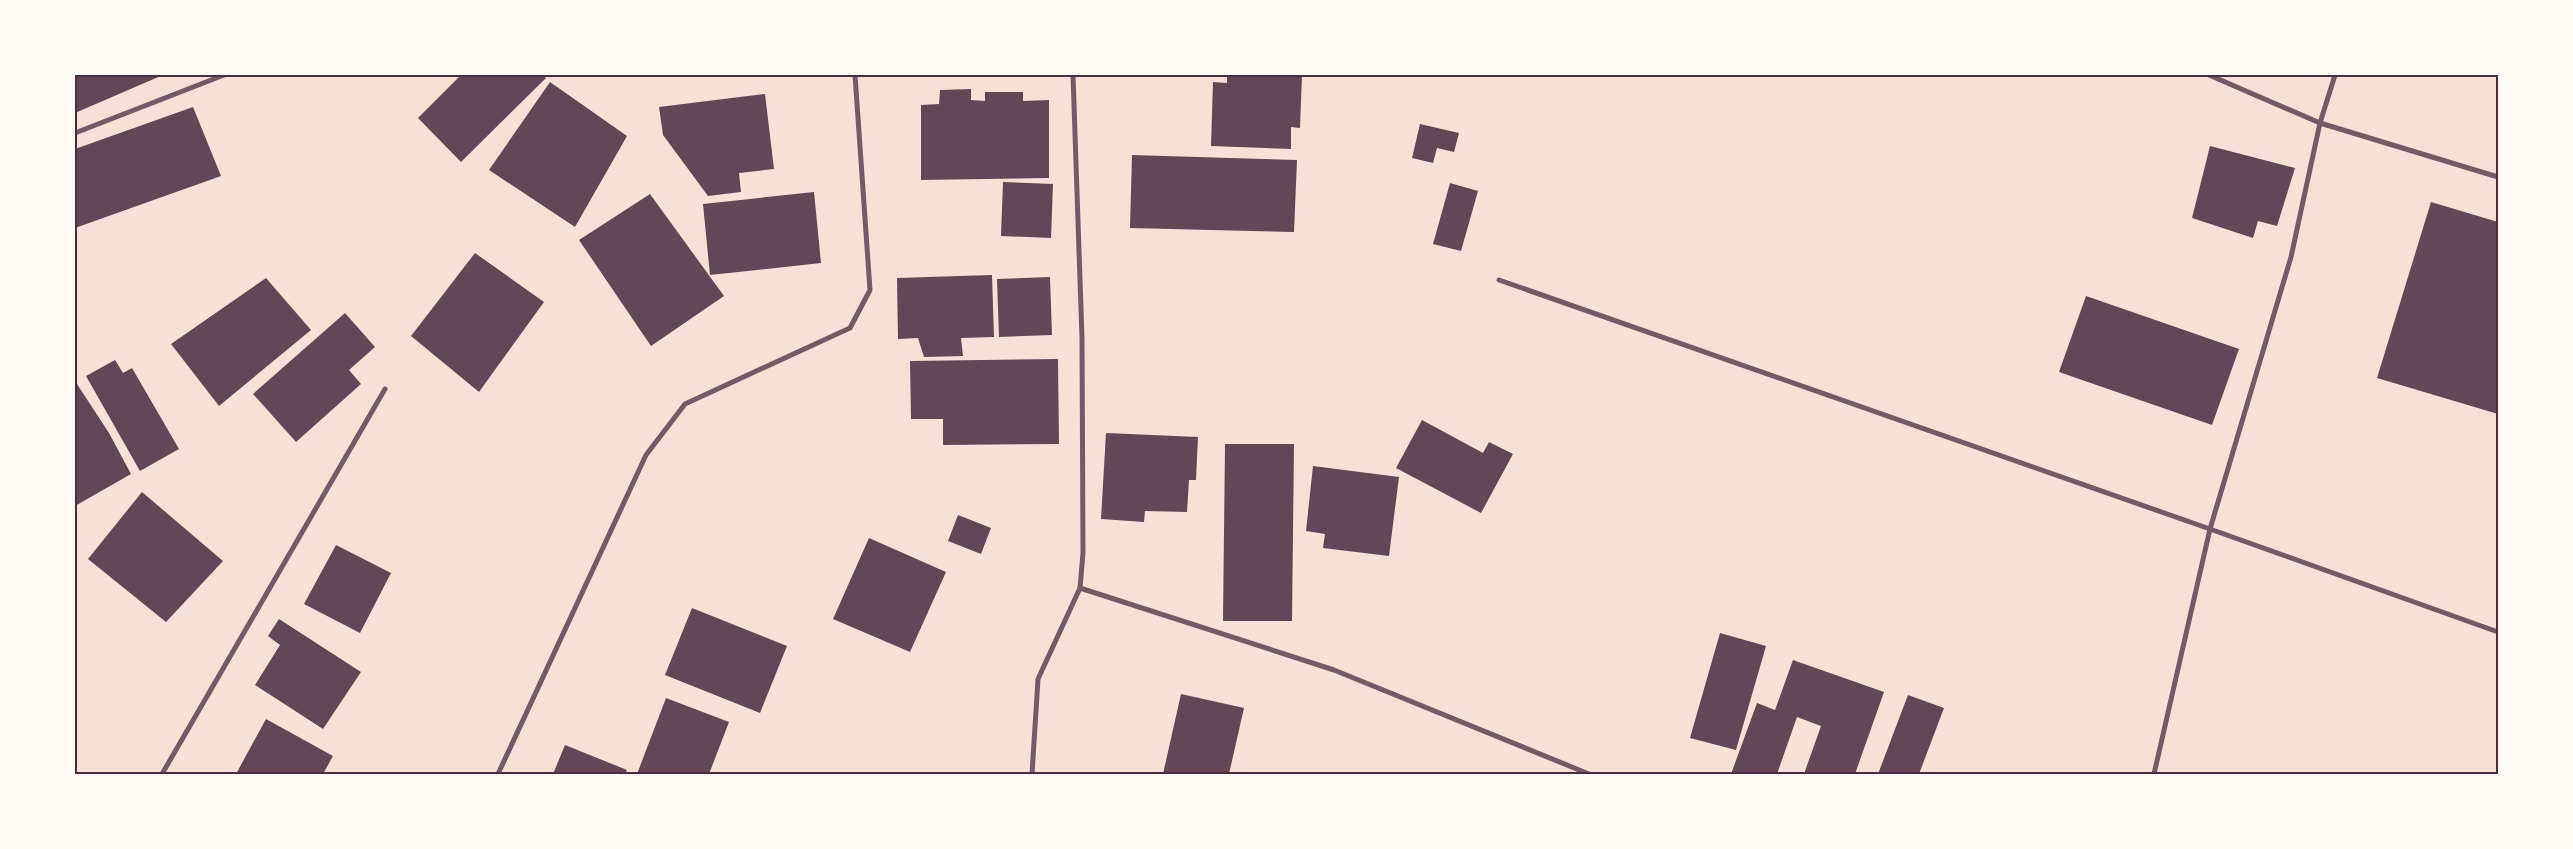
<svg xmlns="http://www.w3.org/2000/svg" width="2573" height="849" font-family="'Golos Text',sans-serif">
<rect width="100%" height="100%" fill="#f7e1d7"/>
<g fill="#644757">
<polygon points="75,75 163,75 75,113"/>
<polygon points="461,75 543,75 546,78 461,162 418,118"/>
<polygon points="1227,75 1302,75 1300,128 1291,127 1291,149 1211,146 1213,82 1227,83"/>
<polygon points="550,82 627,136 575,227 489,170"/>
<polygon points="971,89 971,100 985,101 985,92 1023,92 1023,101 1049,100 1049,178 921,180 921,105 939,104 940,90"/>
<polygon points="765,94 774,169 739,173 741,192 708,196 663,135 659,107"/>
<polygon points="193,107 221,176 75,228 75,149"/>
<polygon points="1420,124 1459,133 1454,152 1437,148 1433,163 1412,158"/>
<polygon points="2210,146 2295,168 2277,226 2258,221 2253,238 2192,218"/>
<polygon points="1132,155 1297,160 1294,232 1130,228"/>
<polygon points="1003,182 1053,184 1051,238 1001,236"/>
<polygon points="1450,183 1478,191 1461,251 1433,244"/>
<polygon points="814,192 821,263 710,275 703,204"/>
<polygon points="650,194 724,296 651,346 579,240"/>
<polygon points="2431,202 2498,222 2498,414 2377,378"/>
<polygon points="475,253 544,302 479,392 411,336"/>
<polygon points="992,275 994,337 961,338 963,356 924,357 918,338 898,339 897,278"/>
<polygon points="1050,277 1052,335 999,337 997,279"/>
<polygon points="266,278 311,330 219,406 171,344"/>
<polygon points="2086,296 2239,349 2212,425 2059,372"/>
<polygon points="345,313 375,347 349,370 361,384 296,442 253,394"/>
<polygon points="1058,359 1059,444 943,445 943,419 911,419 910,361"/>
<polygon points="115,360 123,373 132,368 179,449 140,471 86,376"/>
<polygon points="75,381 109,433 131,474 75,506"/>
<polygon points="1422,420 1483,453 1489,442 1513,454 1481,513 1396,468"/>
<polygon points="1106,433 1198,437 1196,480 1189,480 1187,512 1145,511 1144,522 1101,519"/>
<polygon points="1225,444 1294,444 1292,621 1223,621"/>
<polygon points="1313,466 1399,477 1389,556 1323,548 1325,534 1306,531"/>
<polygon points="142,492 223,561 166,622 88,559"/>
<polygon points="958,515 991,528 981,554 948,541"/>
<polygon points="869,538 946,572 910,652 833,619"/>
<polygon points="336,545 391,573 360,633 304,604"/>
<polygon points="692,608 787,646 760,713 665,675"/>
<polygon points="279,619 361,672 323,729 255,685 280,645 268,636"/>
<polygon points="1720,633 1766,646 1736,750 1690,738"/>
<polygon points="1793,660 1884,692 1855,774 1804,774 1821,726 1797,717 1777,774 1731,774 1757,703 1775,710"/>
<polygon points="1181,694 1244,708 1229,774 1163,774"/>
<polygon points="1908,695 1944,708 1919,774 1878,774"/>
<polygon points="666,698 729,722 709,774 637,774"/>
<polygon points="266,719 333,756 323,774 236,774"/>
<polygon points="565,745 627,770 625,774 553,774"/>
</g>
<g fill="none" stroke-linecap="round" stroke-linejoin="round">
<g stroke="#755966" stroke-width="5">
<polyline points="2209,75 2320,123 2498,177"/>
<polyline points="75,133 224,75"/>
<polyline points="1499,280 2210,529 2498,632"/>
<polyline points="1080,588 1334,670 1589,774"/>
<polyline points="162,774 385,389"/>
<polyline points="498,774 646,455 685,404 850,328 870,290 855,75"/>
<polyline points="1032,774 1038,679 1080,588 1083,553 1082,338 1073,75"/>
<polyline points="2154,774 2210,529 2291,257 2320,123 2335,75"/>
</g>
</g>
<rect width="2573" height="849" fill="none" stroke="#fffaf5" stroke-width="152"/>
<rect x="76" y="76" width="2421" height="697" fill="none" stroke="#4a2c40" stroke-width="2"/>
</svg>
